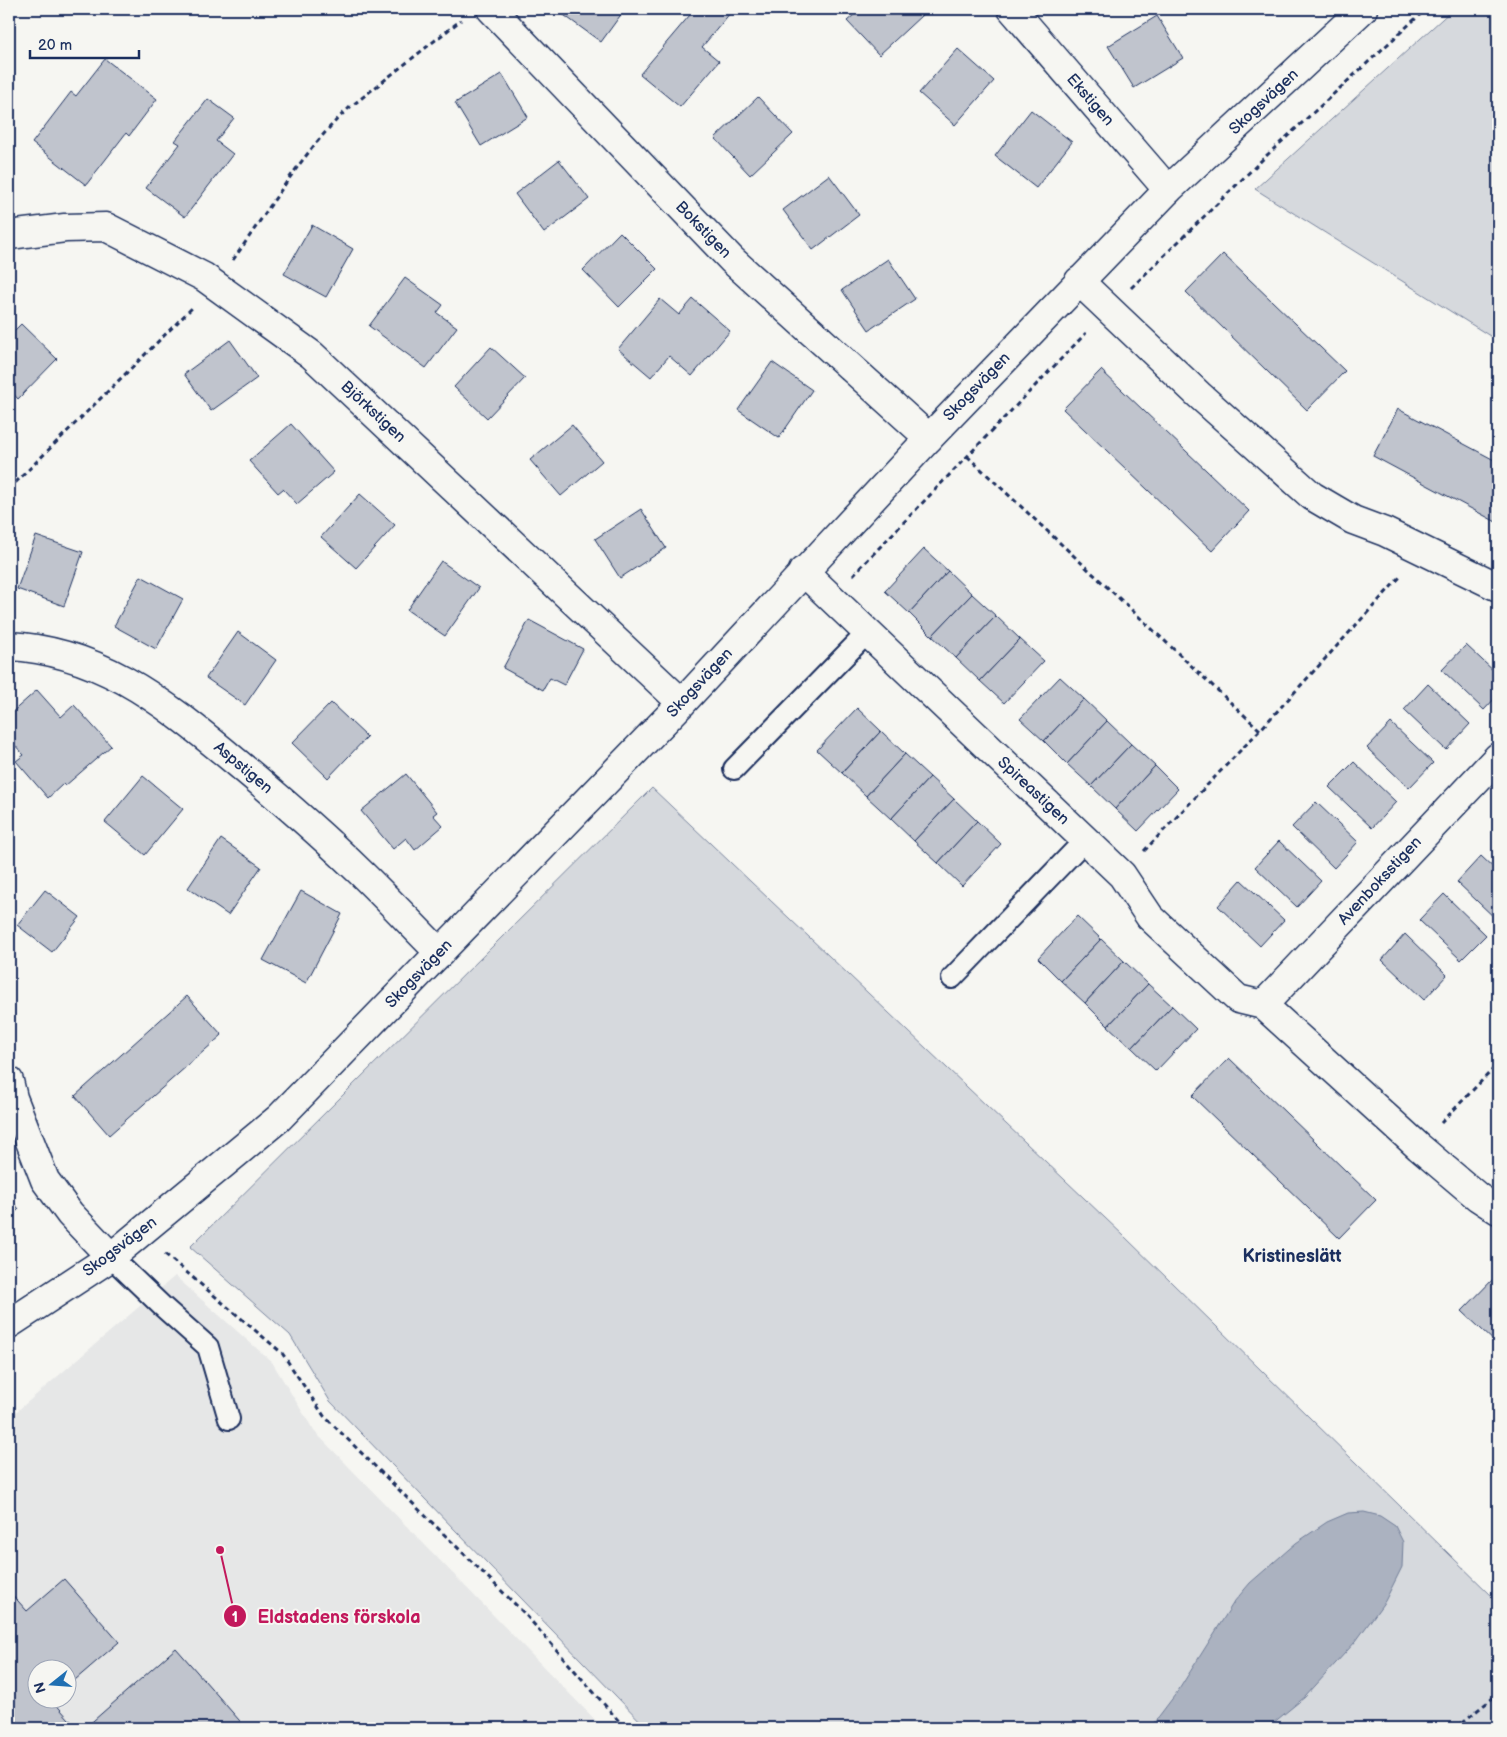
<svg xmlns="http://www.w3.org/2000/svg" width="1507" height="1737" font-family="'Balsamiq Sans',sans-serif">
<rect width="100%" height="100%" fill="#f6f6f2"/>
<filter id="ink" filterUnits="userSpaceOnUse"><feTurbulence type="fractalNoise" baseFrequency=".02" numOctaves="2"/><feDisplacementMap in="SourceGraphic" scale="10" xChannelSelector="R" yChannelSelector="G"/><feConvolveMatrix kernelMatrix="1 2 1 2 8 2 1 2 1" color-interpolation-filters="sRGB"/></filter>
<g filter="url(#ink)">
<path fill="#e6e7e7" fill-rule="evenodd" d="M 175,1276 L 272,1362 L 314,1431 L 603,1728 L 9,1728 L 9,1418 ZM 38,1670 L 68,1670 L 68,1700 L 38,1700 Z"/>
<g fill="#d6d9dd" stroke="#78849e">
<polygon points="1453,9 1498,9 1498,341 1255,189"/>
<polygon points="652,788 1124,1236 1494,1598 1498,1594 1498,1728 647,1728 330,1401 290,1335 190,1247"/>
</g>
<polygon fill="#abb2c0" stroke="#717e99" points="1364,1512 1380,1516 1395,1526 1403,1542 1402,1567 1385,1601 1356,1641 1305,1697 1267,1728 1150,1728 1178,1691 1234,1602 1250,1583 1296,1543 1327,1522 1348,1513"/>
<g fill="#c0c4cd" stroke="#1b2f5e">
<polygon points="563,9 625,9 601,42 561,13"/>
<polygon points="695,9 726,9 731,12 702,47 719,61 680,107 640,74"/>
<polygon points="861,9 916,9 922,15 879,55 847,21"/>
<polygon points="1157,16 1183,58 1134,88 1108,46"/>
<polygon points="958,49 994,81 955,125 919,93"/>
<polygon points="105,59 157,99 129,136 126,133 86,185 32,143 71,92 76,96"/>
<polygon points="502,74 528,117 481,146 455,103"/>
<polygon points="758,97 793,134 750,175 715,138"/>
<polygon points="208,99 234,118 216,141 233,154 185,217 146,188 180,144 175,141"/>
<polygon points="1031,110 1072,142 1036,188 995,156"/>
<polygon points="559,160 589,199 544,233 515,194"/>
<polygon points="829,175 859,215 813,250 783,210"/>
<polygon points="312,225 353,249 326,297 284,274"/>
<polygon points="620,232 657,269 619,307 583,270"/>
<polygon points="1223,254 1345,371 1307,410 1186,292"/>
<polygon points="888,259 915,299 869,330 842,290"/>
<polygon points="405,278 443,305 437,313 457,327 426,368 369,326"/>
<polygon points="660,299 679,315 693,299 730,331 692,376 669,356 651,377 618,349"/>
<polygon points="21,324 57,359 18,399 9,389 9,336"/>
<polygon points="230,340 257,378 211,411 184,374"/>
<polygon points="491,347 525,378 487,418 454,387"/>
<polygon points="772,362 812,390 779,438 738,410"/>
<polygon points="1101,370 1249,511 1212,551 1063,409"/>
<polygon points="1398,409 1498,462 1498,523 1373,456"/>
<polygon points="291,424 334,472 297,504 283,489 278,493 249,461"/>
<polygon points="572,425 602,461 561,496 530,460"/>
<polygon points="360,494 395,525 356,568 321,537"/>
<polygon points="641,509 666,548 620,578 595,539"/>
<polygon points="36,536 83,552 64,606 17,589"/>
<polygon points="924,549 948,571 909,613 885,591"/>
<polygon points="441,561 479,588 445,636 407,610"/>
<polygon points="948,571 972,594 932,636 909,613"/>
<polygon points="141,576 183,599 156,649 114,626"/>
<polygon points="972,594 996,616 956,658 932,636"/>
<polygon points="996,616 1020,639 980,681 956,658"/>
<polygon points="529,620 583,649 564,685 550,678 543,690 503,668"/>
<polygon points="238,632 276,660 245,705 206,678"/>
<polygon points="1020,639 1044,661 1004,703 980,681"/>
<polygon points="1466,645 1498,675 1498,695 1484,710 1442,670"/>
<polygon points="1060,677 1084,699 1044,741 1020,719"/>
<polygon points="1428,684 1470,724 1446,750 1404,710"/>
<polygon points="37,690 61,717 74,705 111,746 65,786 63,784 48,798 16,761 24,755 9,739 9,715"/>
<polygon points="1084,699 1107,721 1067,764 1044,741"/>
<polygon points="331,703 367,737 328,778 292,743"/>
<polygon points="857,708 881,731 842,773 817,750"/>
<polygon points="1107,721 1131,744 1091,786 1067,764"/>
<polygon points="1391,723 1433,763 1409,788 1367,748"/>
<polygon points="881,731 905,754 866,796 842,773"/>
<polygon points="1131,744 1155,766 1115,809 1091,786"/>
<polygon points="905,754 930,777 891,819 866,796"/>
<polygon points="1354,762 1396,802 1372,828 1329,787"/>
<polygon points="1155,766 1178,789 1138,831 1115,809"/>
<polygon points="406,774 437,812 433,815 443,826 415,850 406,838 393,849 361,811"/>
<polygon points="143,776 183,809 145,855 105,822"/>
<polygon points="930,777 954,799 914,841 891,819"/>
<polygon points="954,799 977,821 938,863 914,841"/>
<polygon points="1316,802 1358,842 1334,868 1292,827"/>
<polygon points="977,821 1001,844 962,886 938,863"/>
<polygon points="221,839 261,867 228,915 188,888"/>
<polygon points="1279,841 1321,881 1297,907 1255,867"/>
<polygon points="1481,856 1498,872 1498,921 1457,882"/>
<polygon points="1241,880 1284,920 1260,946 1218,906"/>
<polygon points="45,890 80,917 52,952 17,925"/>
<polygon points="301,891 342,914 306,983 263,960"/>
<polygon points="1444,894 1486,935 1461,960 1419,920"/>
<polygon points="1077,916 1101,939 1061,981 1038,958"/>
<polygon points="1405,934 1447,975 1424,1000 1382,960"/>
<polygon points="1101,939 1124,961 1085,1003 1061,981"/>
<polygon points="1124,961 1148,984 1108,1026 1085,1003"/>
<polygon points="1148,984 1172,1006 1132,1048 1108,1026"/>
<polygon points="187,996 222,1035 109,1135 75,1096"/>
<polygon points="1172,1006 1196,1029 1156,1071 1132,1048"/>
<polygon points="1229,1058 1376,1200 1339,1238 1192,1096"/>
<polygon points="9,1197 19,1209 9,1218"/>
<polygon points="1498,1274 1498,1345 1462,1311"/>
<polygon points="64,1579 119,1642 68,1686 68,1670 38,1670 38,1700 52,1700 77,1728 9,1728 9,1591 27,1611"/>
<polygon points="176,1648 246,1728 85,1728"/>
</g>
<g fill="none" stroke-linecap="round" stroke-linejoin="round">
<g stroke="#1b2f5e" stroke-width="24">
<g id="service">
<polyline points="734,769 867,633"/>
<polyline points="952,978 1085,840"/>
<polyline points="111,1257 162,1306 208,1347 229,1419"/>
</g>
</g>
<g stroke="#1b2f5e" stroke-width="31">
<g id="minor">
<polyline points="491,9 732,260 929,438"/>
<polyline points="1012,9 1168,190"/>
<polyline points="9,235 65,228 106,227 204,277 312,355 682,703"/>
<polyline points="1079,281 1199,395 1312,496 1353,520 1385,532 1498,587"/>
<polyline points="803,571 1122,875 1150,917 1238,999 1263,1005 1419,1147 1478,1197 1498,1210"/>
<path d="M 9,646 C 49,648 89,661 124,680 C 164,702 200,732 235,761 C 277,796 320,833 360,872 C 387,898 413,926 440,953"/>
<polyline points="1263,1005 1498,757"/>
<polyline points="9,1081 13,1098 45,1180 70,1214 111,1257"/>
<polyline points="9,1324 111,1257 279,1118 682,703 929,438 1168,190 1363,9"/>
</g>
</g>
<g stroke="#1b2f5e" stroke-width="3" stroke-dasharray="5 4" stroke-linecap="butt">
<path d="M 233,260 C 268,211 305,148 349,108 L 461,20"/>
<polyline points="1131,288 1266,156 1426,9"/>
<polyline points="967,456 1260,730 1400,577"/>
<polyline points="9,489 192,308"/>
<polyline points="853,575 1086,333"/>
<polyline points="1144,851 1260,730"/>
<polyline points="1441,1123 1498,1064"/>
<polyline points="165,1254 282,1353 324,1416 525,1614 625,1728"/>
<polyline points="1455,1728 1498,1694"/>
</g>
<use href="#service" stroke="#f6f6f2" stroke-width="20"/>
<use href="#minor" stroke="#f6f6f2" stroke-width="28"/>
</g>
</g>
<g text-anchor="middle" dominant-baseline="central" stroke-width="4" stroke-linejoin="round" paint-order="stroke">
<g font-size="16" fill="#1b2f5e" stroke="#f6f6f2">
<text transform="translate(1090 100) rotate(49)">Ekstigen</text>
<text transform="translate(1264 102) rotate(-43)">Skogsvägen</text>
<text transform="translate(703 230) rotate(46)">Bokstigen</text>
<text transform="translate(977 387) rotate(-46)">Skogsvägen</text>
<text transform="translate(373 412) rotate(43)">Björkstigen</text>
<text transform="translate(700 683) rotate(-47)">Skogsvägen</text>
<text transform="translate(243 768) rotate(40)">Aspstigen</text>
<text transform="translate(1033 791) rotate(43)">Spireastigen</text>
<text transform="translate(1380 881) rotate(-47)">Avenboksstigen</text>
<text transform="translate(419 974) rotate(-46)">Skogsvägen</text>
<text transform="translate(120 1247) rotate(-37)">Skogsvägen</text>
</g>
<g font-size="18" font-weight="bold" fill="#1b2f5e" stroke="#f6f6f2">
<text x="1292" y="1256">Kristineslätt</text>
</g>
</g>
<path fill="none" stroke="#c2185b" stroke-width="2" d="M220 1550L235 1616"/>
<g fill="#c2185b" stroke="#f6f6f2" stroke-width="2">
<circle cx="220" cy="1550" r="5"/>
<circle cx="235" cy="1616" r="12"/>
</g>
<g font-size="15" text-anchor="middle" font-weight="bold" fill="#fff">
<text x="235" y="1622">1</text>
</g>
<g font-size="18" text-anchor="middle" font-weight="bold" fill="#c2185b" stroke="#f6f6f2" stroke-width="4" stroke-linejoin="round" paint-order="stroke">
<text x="339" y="1623">Eldstadens förskola</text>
</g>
<rect width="1507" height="1737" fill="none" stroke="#f6f6f2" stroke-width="30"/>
<rect x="15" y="15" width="1477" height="1707" fill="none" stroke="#1b2f5e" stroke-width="2" filter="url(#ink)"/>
<g transform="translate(52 1684) rotate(253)"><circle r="24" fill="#f6f6f2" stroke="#9ea6b7"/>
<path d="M0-4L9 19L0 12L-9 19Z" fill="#1f6fb2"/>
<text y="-8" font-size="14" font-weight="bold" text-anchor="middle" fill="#1b2f5e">N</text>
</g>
<path d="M30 50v8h109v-8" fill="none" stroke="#1b2f5e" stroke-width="2.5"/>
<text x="38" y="50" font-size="15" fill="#1b2f5e" stroke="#f6f6f2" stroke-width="4" paint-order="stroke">20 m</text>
</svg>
